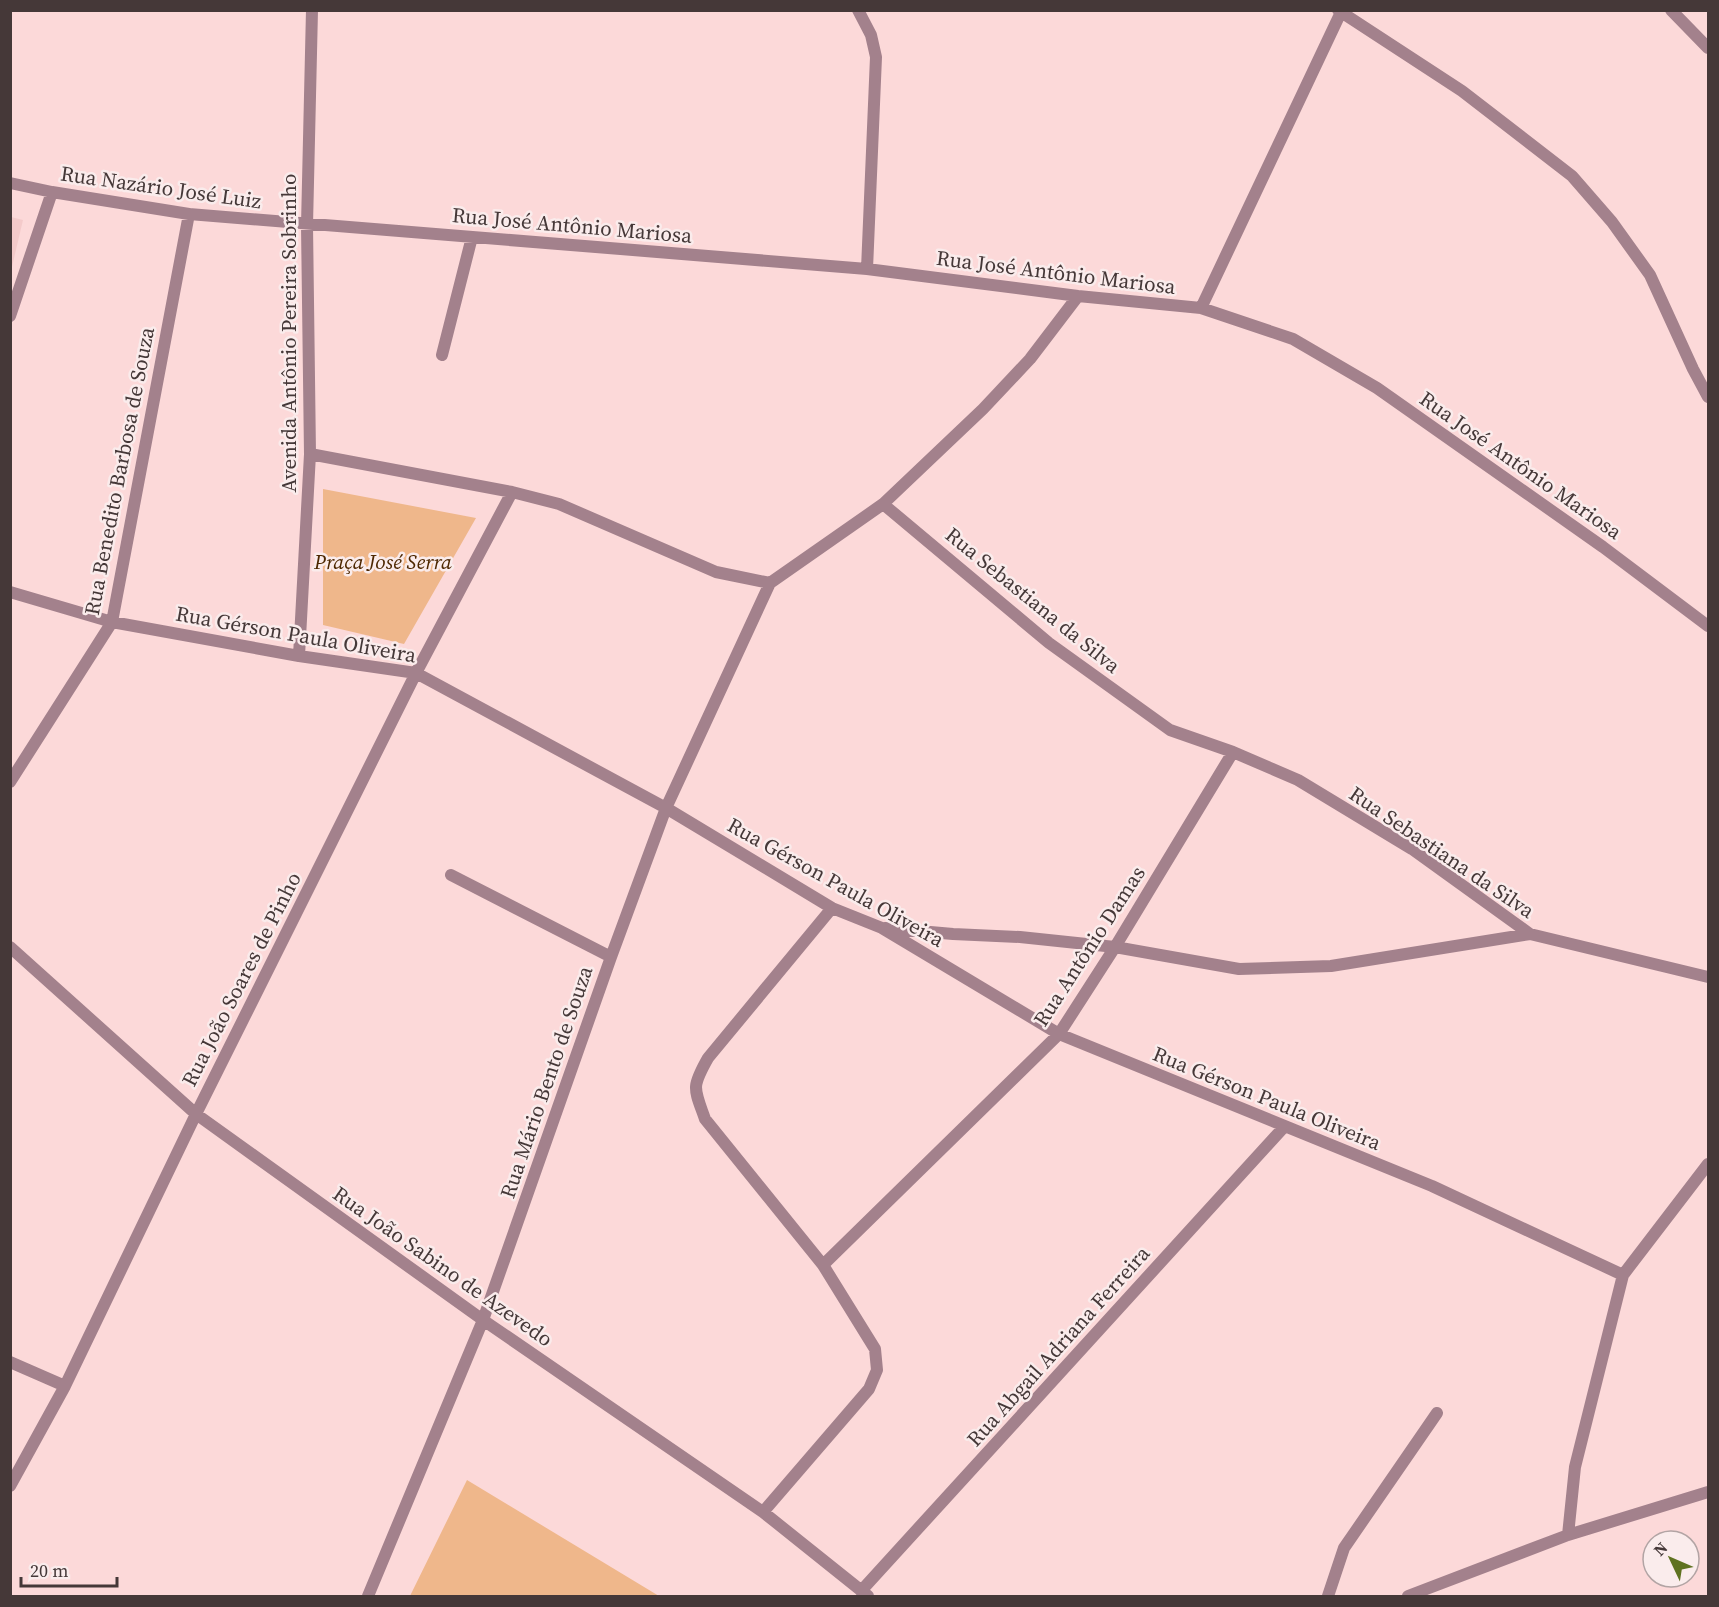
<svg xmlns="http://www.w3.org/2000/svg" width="1719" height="1607" viewBox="0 0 1719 1607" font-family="'Source Serif 4',serif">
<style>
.built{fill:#f4caca}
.green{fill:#efb78b}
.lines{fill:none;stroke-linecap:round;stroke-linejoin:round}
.street{stroke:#a3818c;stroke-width:12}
.labels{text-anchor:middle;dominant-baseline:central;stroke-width:5;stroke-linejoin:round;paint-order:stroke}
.street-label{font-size:21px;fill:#453838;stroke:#faecec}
.park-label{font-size:21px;font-style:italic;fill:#4d2700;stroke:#faecec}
</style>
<rect width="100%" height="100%" fill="#fcd9d9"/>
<path class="built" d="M11,217l12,3 -12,51 -1,-54z"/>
<path class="green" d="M323,489l153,29 -72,126 -81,-19z
M467,1480l192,116h-249z"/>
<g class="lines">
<path class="street" d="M858,10l13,25 5,22 -9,212
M1338,10l124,81 110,85 40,46 38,53 43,94 15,28
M1671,10l37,38
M10,183l42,9 137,22 678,55 211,27 123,12 92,31 84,49 226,159 105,79
M1201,308l141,-298
M10,316l42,-124
M442,355l30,-118
M310,454l202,38 47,12 157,68 54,11 113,-79 100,-95 47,-50 48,-63
M883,504l166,139 121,87 63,22 65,28 114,69 118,85 178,43
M10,592l102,30 187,34 117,17 250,135 166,100 50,20 177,106 373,152 191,89
M299,656l11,-202 -3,-229 5,-215
M10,782l102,-160 77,-408
M451,875l160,82
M885,928l68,6 67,3 95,10 124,22 92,-3 199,-32
M10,947l186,167 287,206 280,192 105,84
M823,1265l236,-231 56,-87 118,-195
M10,1362l55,24
M10,1486l55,-100 131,-272 220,-441 96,-181
M763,1512l106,-123 8,-19 -2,-21 -52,-84 -118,-146c-11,-31 -14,-31 3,-61l124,-150
M1568,1535l7,-68 48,-192 85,-111
M861,1591l423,-464
M368,1596l115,-276 128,-363 55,-149 104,-225
M1328,1596l16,-48 93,-135
M1408,1596l160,-61 140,-43"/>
</g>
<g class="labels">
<g class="street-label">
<text transform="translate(161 187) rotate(8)">Rua Nazário José Luiz</text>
<text transform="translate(572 225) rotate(5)">Rua José Antônio Mariosa</text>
<text transform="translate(1056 272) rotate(7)">Rua José Antônio Mariosa</text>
<text transform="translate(288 333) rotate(-90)">Avenida Antônio Pereira Sobrinho</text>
<text transform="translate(1521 465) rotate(35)">Rua José Antônio Mariosa</text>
<text transform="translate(119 471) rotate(-79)">Rua Benedito Barbosa de Souza</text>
<text transform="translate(1033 600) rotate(39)">Rua Sebastiana da Silva</text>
<text transform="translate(296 634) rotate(10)">Rua Gérson Paula Oliveira</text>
<text transform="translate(1442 852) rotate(34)">Rua Sebastiana da Silva</text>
<text transform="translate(836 882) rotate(29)">Rua Gérson Paula Oliveira</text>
<text transform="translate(1089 946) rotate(-57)">Rua Antônio Damas</text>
<text transform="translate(241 979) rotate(-63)">Rua João Soares de Pinho</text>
<text transform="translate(546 1082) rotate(-71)">Rua Mário Bento de Souza</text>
<text transform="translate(1267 1098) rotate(22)">Rua Gérson Paula Oliveira</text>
<text transform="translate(443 1266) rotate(35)">Rua João Sabino de Azevedo</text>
<text transform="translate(1058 1346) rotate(-48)">Rua Abgail Adriana Ferreira</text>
</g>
<g class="park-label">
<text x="383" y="561">Praça José Serra</text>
</g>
</g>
<rect width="1719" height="1607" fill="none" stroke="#453838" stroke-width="24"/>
<g transform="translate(1671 1559) rotate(314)"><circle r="28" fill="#faecec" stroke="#b2a4a4" stroke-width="1.5"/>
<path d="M0-4.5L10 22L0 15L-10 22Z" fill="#5f7220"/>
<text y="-9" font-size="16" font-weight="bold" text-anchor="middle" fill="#453838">N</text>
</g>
<path d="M21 1577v9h96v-9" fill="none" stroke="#453838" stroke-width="3"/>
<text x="30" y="1577" font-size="18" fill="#453838" stroke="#faecec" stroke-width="4.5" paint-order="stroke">20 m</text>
</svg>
